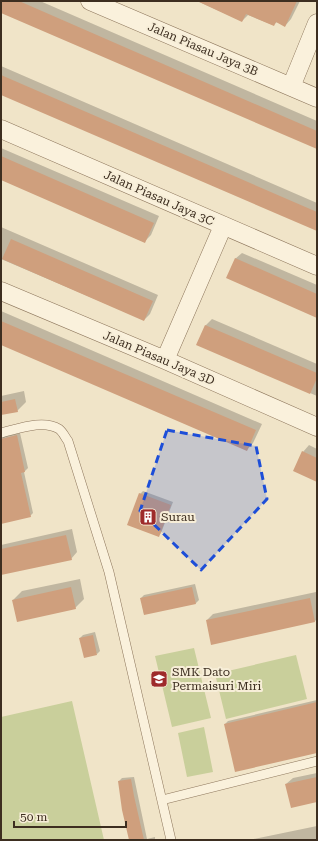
<svg xmlns="http://www.w3.org/2000/svg" width="318" height="841" viewBox="0 0 318 841" font-family="'Roboto Serif',serif">
<style>
.green{fill:#c9cf9b}
.shadow{fill:#0003}
.building{fill:#cf9f7d}
.lines{fill:none;stroke-linecap:round;stroke-linejoin:round}
.lane-casing{stroke:#8d765c;stroke-width:10}
.street-casing{stroke:#8d765c;stroke-width:19}
.lane{stroke:#faf1dc;stroke-width:9}
.street{stroke:#faf1dc;stroke-width:18}
.marked{fill:#1d4ed8;fill-opacity:0.2;stroke:#1d4ed8;stroke-width:3;stroke-dasharray:8 5;stroke-linejoin:round}
.labels{text-anchor:middle;dominant-baseline:central;stroke-width:4;stroke-linejoin:round;paint-order:stroke}
.street-label{font-size:12px;fill:#3d2e20;stroke:#f7eed8}
.poi-label{font-size:12px;fill:#3d2e20;stroke:#f7eed8;text-anchor:start}
</style>
<rect width="100%" height="100%" fill="#f0e4c8"/>
<path class="green" d="M194,648l17,70 -39,9 -17,-71z
M296,655l11,44 -81,20 -11,-45z
M72,701l32,139h-103v-123z
M204,727l9,45 -26,5 -9,-44z"/>
<path class="shadow" d="M1,1h39l277,120v27l-316,-137z
M197,1h103l-9,18 -6,7 -8,-4 -4,3 -25,-10 -6,6z
M1,66l316,137v27l-316,-136z
M1,148l158,68 -8,19 -7,7 -143,-63z
M1,227l157,68 -8,19 -6,6 -143,-61z
M242,253l75,32v31l-82,-57z
M1,311l261,113 -9,19 -6,7 -246,-107z
M212,319l105,45v32l-120,-52 9,-19z
M24,391l2,11 -9,9 -16,3v-18z
M20,433l8,35 -4,4 9,41 -3,3 -29,7v-86z
M309,445l8,4v32l-14,-29z
M143,491l30,11 -12,31 -3,3 -18,-42z
M72,529l5,23 -6,7 -70,15v-29z
M80,579l4,20 -9,9 -62,-8 9,-9z
M195,584l4,16 -3,3 -52,11 -3,-16 3,-3z
M316,592l1,27 -2,2 -108,-1 6,-6z
M95,632l5,19 -3,3 -17,-16 3,-3z
M317,700v52l-92,-28 3,-3z
M317,773v28l-31,-17 7,-6z
M134,777l13,62 8,-2v3h-25l-11,-59 3,-3z
M317,826v14h-68z"/>
<path class="building" d="M1,1h18l298,130v18l-316,-136z
M197,1h100l-12,26 -9,-5 -2,4 -28,-12 -4,8z
M1,75l316,137v19l-316,-136z
M1,156l153,67 -9,20 -144,-63z
M11,239l142,62 -9,20 -142,-62z
M235,258l82,36v24l-91,-40z
M1,321l255,109 -9,21 -246,-106z
M205,325l112,48v5l-7,16 -114,-49z
M15,399l3,13 -17,3v-13z
M17,435l8,37 -4,1 10,44 -30,7v-85z
M302,451l15,7v24l-24,-11z
M139,493l32,12 -12,32 -32,-12z
M66,535l6,25 -71,15v-26z
M71,587l5,22 -59,13 -5,-22z
M192,587l4,17 -52,11 -4,-17z
M310,598l5,24 -104,23 -5,-25z
M93,635l4,20 -13,3 -5,-20z
M317,702v51l-82,19 -11,-48z
M317,777v25l-26,6 -6,-24z
M131,779l3,17 10,44h-15l-7,-30 -4,-29z"/>
<g class="lines">
<g class="lane-casing">
<path id="lane" d="M1,433c17,-4 42,-14 58,-4 4,3 6,8 9,12l41,131 62,268
M162,800l155,-39"/>
</g>
<g class="street-casing">
<path id="street" d="M90,1l227,97
M291,87l26,-64
M1,129l316,137
M1,291l164,69 152,67
M165,360l58,-134"/>
</g>
<use href="#lane" class="lane"/>
<use href="#street" class="street"/>
</g>
<path class="marked" d="M167,430l89,16 11,53 -66,71 -61,-59z"/>
<defs>
<g id="building-square" transform="scale(0.9)"><rect x="-9" y="-9" width="18" height="18" rx="4" fill="#9e2a2b" stroke="#f7eed8"/><path d="M-4-6H4V6H1V3H-1V6H-4ZM-2.5-4.3h1.7v1.8h-1.7ZM.8-4.3h1.7v1.8H.8ZM-2.5-1h1.7V.8h-1.7ZM.8-1h1.7V.8H.8Z" fill="#fff"/></g>
<g id="school-square" transform="scale(0.9)"><rect x="-9" y="-9" width="18" height="18" rx="4" fill="#9e2a2b" stroke="#f7eed8"/><path d="M0-5L7-2L0 1L-7-2ZM-4 1L0 2.5L4 1V4Q0 6-4 4Z" fill="#fff"/></g>
</defs>
<g fill-rule="evenodd">
<use href="#building-square" x="148" y="517"/>
<use href="#school-square" x="159" y="679"/>
</g>
<g class="labels">
<g class="street-label">
<text transform="translate(203 49) rotate(23)">Jalan Piasau Jaya 3B</text>
<text transform="translate(159 198) rotate(24)">Jalan Piasau Jaya 3C</text>
<text transform="translate(159 358) rotate(23)">Jalan Piasau Jaya 3D</text>
</g>
<g class="poi-label">
<text x="161" y="517">Surau</text>
<text x="172" y="672">SMK Dato<tspan x="172" dy="14">Permaisuri Miri</tspan></text>
</g>
</g>
<rect width="318" height="841" fill="none" stroke="#3d2e20" stroke-width="4"/>
<path d="M14 821v6h112v-6" fill="none" stroke="#3d2e20" stroke-width="2"/>
<text x="20" y="821" font-size="12" fill="#3d2e20" stroke="#f7eed8" stroke-width="3" paint-order="stroke">50 m</text>
</svg>
